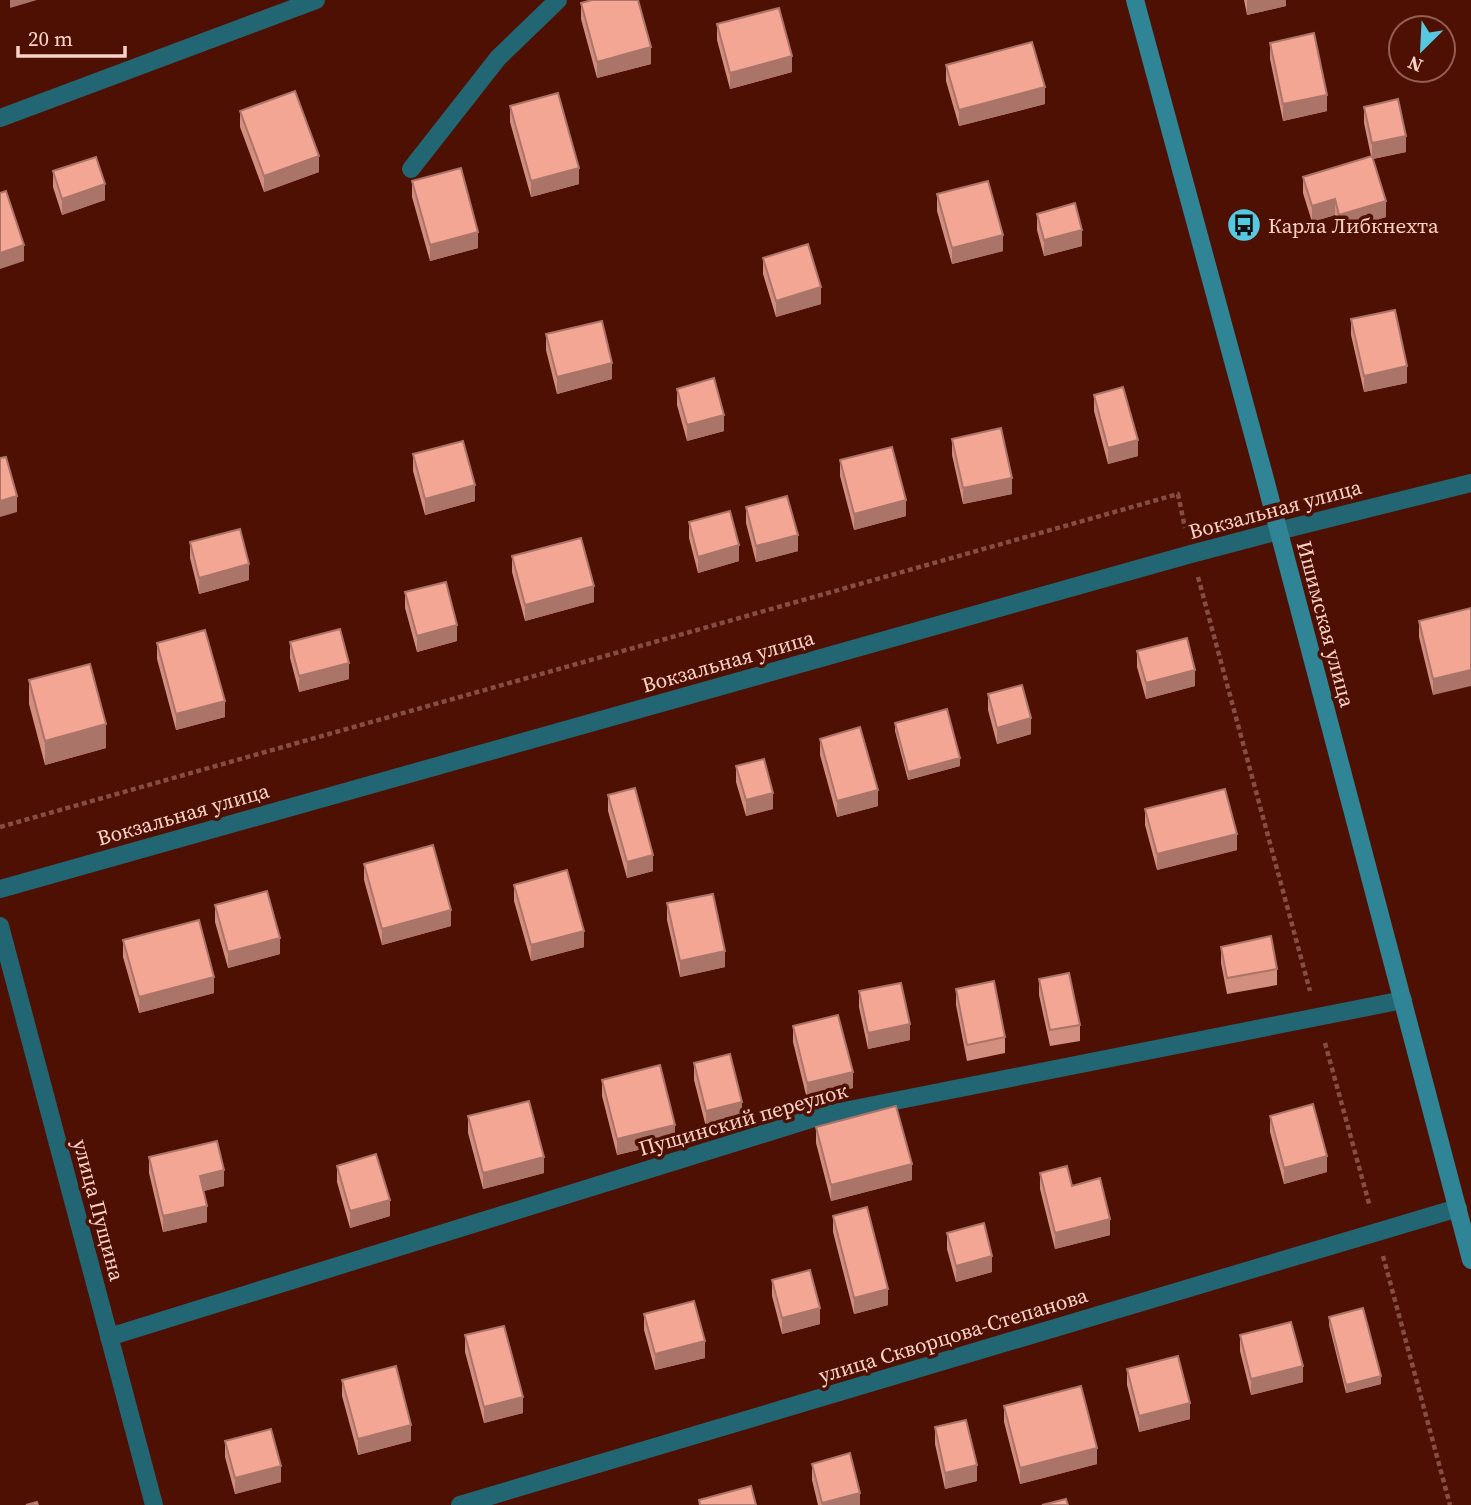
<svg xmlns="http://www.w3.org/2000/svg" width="1471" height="1505" viewBox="0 0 1471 1505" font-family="'Source Serif 4',serif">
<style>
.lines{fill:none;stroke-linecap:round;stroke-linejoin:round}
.path{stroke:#864e43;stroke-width:4.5;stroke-dasharray:5 3.5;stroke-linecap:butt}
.street{stroke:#236673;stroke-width:18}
.secondary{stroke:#2f8495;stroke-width:18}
.wall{fill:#d28f80}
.shaded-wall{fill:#ab7468}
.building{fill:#f4a695;stroke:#ab7468;stroke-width:2}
.labels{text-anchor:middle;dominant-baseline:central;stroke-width:7;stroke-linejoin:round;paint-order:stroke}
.poi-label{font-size:21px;fill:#fcd3c9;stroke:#4f1004;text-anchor:start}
.street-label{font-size:21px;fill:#fcd3c9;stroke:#4f1004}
</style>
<rect width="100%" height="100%" fill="#4f1004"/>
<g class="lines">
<path class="path" d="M1198,577l112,414
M0,827l1178,-333 7,34
M1325,1043l45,164
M1383,1256l67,249"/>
<path class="street" d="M0,118l316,-118
M411,169l87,-111 60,-58
M0,889l1191,-335 87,-23 193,-48
M0,926l154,579
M109,1337l715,-222 579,-115
M460,1505l998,-297"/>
<path class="secondary" d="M1135,0l126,464 210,796"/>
</g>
<path class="wall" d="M1244,0h42v6l-39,9z
M581,3l70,61 -54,14 -16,-59z
M717,24l75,48 -62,17 -13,-49z
M1270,43l57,68 -44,10 -13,-62z
M946,65l99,39 -86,22 -13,-45z
M510,106l69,78 -48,13 -21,-75z
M1364,107l42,45 -33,7 13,58 -47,14 -4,-16 -23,7 -9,-29v-16l68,-21 -7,-33z
M240,111l79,61 -55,20 -24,-65z
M53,171l52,29 -43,15 -9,-28z
M412,181l66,67 -48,13 -18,-64z
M937,194l66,57 -51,13 -15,-53z
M1037,214l45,32 -38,10 -7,-26z
M763,258l58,46 -45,13 -13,-43z
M1351,319l56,64 -43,9 -13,-57z
M546,334l66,45 -55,15 -11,-44z
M677,389l47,42 -37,10 -10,-36z
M1094,395l44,61 -30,8 -14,-53z
M952,439l60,55 -49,10 -11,-49z
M413,454l62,47 -50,14 -12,-44z
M840,460l66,56 -52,14 -14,-54z
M746,507l52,44 -42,11 -10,-39z
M689,522l50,39 -41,12 -9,-35z
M190,542l59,38 -50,14 -9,-36z
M512,556l82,46 -69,19 -13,-49z
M405,592l52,49 -40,11 -12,-44z
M1471,608l-38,87 -14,-58v-16z
M290,642l59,37 -50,13 -9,-34z
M157,643l68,74 -49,13 -19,-71z
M1137,651l58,35 -49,13 -9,-32z
M29,680l77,68 -61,17 -16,-61z
M988,694l43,40 -34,10 -9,-34z
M895,723l65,43 -52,14 -13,-49z
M820,739l58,67 -41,11 -17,-62z
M736,766l37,43 -27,7 -10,-34z
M608,795l45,76 -26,7 -19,-67z
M1145,809l92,41 -80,20 -12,-45z
M364,864l87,62 -69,19 -18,-65z
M514,885l70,62 -53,14 -17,-60z
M667,903l58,64 -45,10 -13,-57z
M215,905l65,49 -52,14 -13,-46z
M123,940l91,53 -75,20 -16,-56z
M1221,947l56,22v16l-50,9 -6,-31z
M1039,979l41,46v16l-30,5 -11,-51z
M956,989l49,48v16l-38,8 -11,-56z
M859,991l51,49 -42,9 -9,-42z
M793,1026l60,62 -46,11 -14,-57z
M694,1063l48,55 -36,9 -12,-47z
M602,1080l73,61 -58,14 -15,-59z
M468,1116l76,57 -61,16 -15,-56z
M1270,1116l57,56 -43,12 -14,-52z
M816,1127l96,53 -81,21 -15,-58z
M149,1157l75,29 -21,5 4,31 -44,10 -14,-59z
M337,1166l53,50 -40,12 -13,-46z
M1040,1173l32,13 38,49 -55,14 -15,-60z
M833,1216l55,89 -34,9 -21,-82z
M947,1233l45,39 -36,10 -9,-33z
M772,1280l48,44 -38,10 -10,-38z
M644,1314l61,44 -50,12 -11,-40z
M1329,1317l52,67 -35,9 -17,-68z
M465,1335l58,78 -39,10 -19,-71z
M1240,1335l63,47 -52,13 -11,-44z
M1127,1369l63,50 -51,13 -12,-47z
M342,1380l69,61 -53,14 -16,-59z
M1004,1406l93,58 -77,20 -16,-62z
M935,1427l42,54 -32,8 -10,-45z
M225,1441l56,41 -46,12 -10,-37z
M812,1464l48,41h-42l-6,-25z"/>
<path class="shaded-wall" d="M10,0h27l-27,8z
M1247,0h39v6l-39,9z
M651,47v17l-54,14v-16z
M792,56v16l-62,17v-16z
M1045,87v17l-86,22v-16z
M1327,95v16l-44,10v-17z
M1406,136v16l-34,7v-16z
M319,156v16l-55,20v-16z
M579,168v16l-48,13v-16z
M105,184v16l-43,15v-16z
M1335,199v16l-23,7v-16z
M1386,201v16l-47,14v-16z
M1082,230v16l-38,10v-16z
M478,232v16l-48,13v-16z
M1003,235v16l-51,13v-16z
M24,245v16l-24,8v-16z
M821,287v17l-45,13v-16z
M612,363v16l-55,15v-17z
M1407,366v17l-43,9v-16z
M724,415v16l-37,10v-16z
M1138,440v16l-30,8v-16z
M1012,478v16l-49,10v-16z
M475,485v16l-50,14v-16z
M17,496v16l-17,5v-16z
M906,500v16l-52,14v-16z
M798,535v16l-42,11v-16z
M739,545v16l-41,12v-16z
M249,564v16l-50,14v-16z
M594,586v16l-69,19v-16z
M457,625v16l-40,11v-16z
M349,663v16l-50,13v-16z
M1195,670v16l-49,13v-16z
M1471,670v16l-38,9v-16z
M225,701v16l-49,13v-16z
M1031,718v16l-34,10v-16z
M106,724v24l-61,17v-24z
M960,758v8l-52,14v-8z
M878,790v16l-41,11v-16z
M773,793v16l-27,7v-16z
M1237,834v16l-80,20v-16z
M653,855v16l-26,7v-16z
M451,910v16l-69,19v-16z
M584,931v16l-53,14v-16z
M280,938v16l-52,14v-16z
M725,951v16l-45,10v-16z
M214,977v16l-75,20v-16z
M910,1024v16l-42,9v-16z
M853,1072v16l-46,11v-16z
M742,1102v16l-36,9v-16z
M675,1125v16l-58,14v-16z
M1327,1156v16l-43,12v-16z
M544,1157v16l-61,16v-16z
M912,1164v16l-81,21v-16z
M224,1170v16l-24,6v-16z
M390,1200v16l-40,12v-17z
M207,1206v16l-44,10v-16z
M1110,1219v16l-55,14v-16z
M992,1256v16l-36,10v-16z
M888,1289v16l-34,9v-16z
M820,1308v16l-38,10v-16z
M705,1341v17l-50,12v-16z
M1303,1366v16l-52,13v-16z
M1381,1376v8l-35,9v-8z
M523,1397v16l-39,10v-16z
M1190,1403v16l-51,13v-16z
M411,1425v16l-53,14v-16z
M1097,1448v16l-77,20v-16z
M977,1465v16l-32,8v-16z
M281,1466v16l-46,12v-16z
M860,1493v12h-38v-2z"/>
<path class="building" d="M592,0h46l13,47 -54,15 -16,-59z
M779,8l13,48 -62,17 -13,-49z
M1314,33l13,62 -44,9 -13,-61z
M1032,42l13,45 -86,23 -13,-45z
M295,91l24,65 -55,20 -24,-65z
M558,93l21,75 -48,13 -21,-75z
M1398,99l8,37 -34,7 -8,-36z
M1372,156l14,45 -47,14 -4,-16 -23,7 -9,-29z
M96,157l9,27 -43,15 -9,-28z
M461,168l17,64 -48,13 -18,-64z
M988,181l15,54 -51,13 -15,-54z
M6,191l18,54 -24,8v-60z
M1075,203l7,27 -38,10 -7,-26z
M808,244l13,43 -45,14 -13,-43z
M1395,310l12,56 -43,10 -13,-57z
M602,321l10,42 -55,14 -11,-43z
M714,378l10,37 -37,10 -10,-36z
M1123,387l15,53 -30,8 -14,-53z
M1001,428l11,50 -49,10 -11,-49z
M463,441l12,44 -50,14 -12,-45z
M892,447l14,53 -52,14 -14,-54z
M6,457l11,39 -17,5v-43z
M787,496l11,39 -42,11 -10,-39z
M730,511l9,34 -41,12 -9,-35z
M240,529l9,35 -50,14 -9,-36z
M581,538l13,48 -69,19 -13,-49z
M446,582l11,43 -40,11 -12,-44z
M1471,608v62l-38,9 -14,-58z
M340,629l9,34 -50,13 -9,-34z
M205,630l20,71 -49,13 -19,-71z
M1187,638l8,32 -49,13 -9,-32z
M90,664l16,60 -61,17 -16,-61z
M1022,685l9,33 -34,10 -9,-34z
M947,709l13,49 -52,14 -13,-49z
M860,727l18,63 -41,11 -17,-62z
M764,759l9,34 -27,7 -10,-34z
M635,788l18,67 -26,7 -19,-67z
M1225,789l12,45 -80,20 -12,-45z
M433,845l18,65 -69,19 -18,-65z
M567,870l17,61 -53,14 -17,-60z
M267,891l13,47 -52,14 -13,-47z
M713,894l12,57 -45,10 -13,-58z
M199,920l15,57 -75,20 -16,-57z
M1271,936l6,33 -50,9 -6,-31z
M1069,973l11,52 -30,5 -11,-51z
M994,981l11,56 -38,8 -11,-56z
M901,983l9,41 -42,9 -9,-42z
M838,1015l15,57 -46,11 -14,-57z
M730,1054l12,48 -36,9 -12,-48z
M660,1065l15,60 -58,14 -15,-59z
M529,1101l15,56 -61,16 -15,-57z
M1313,1104l14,52 -43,12 -14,-52z
M896,1106l16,58 -81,21 -15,-58z
M217,1141l7,29 -24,6 7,30 -44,10 -14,-59z
M376,1154l14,46 -40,11 -13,-45z
M1067,1166l5,20 28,-8 10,41 -55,14 -15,-60z
M867,1207l21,82 -34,9 -21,-82z
M984,1223l8,33 -36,10 -9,-33z
M810,1270l10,38 -38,10 -10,-38z
M694,1301l11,40 -50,13 -11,-40z
M1363,1308l18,68 -35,9 -17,-68z
M1291,1322l12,44 -52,13 -11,-44z
M504,1326l19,71 -39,10 -19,-72z
M1178,1356l12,47 -51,13 -12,-47z
M396,1366l15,59 -53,14 -16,-59z
M1081,1386l16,62 -77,20 -16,-62z
M966,1420l11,45 -32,8 -10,-46z
M271,1429l10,37 -46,12 -10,-37z
M850,1453l10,40 -38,10 -10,-39z
M751,1486l5,19h-56l-1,-5z
M1066,1499l2,6h-26z
M37,1502l1,3h-12z"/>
<defs>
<g id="bus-disc" transform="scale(1.75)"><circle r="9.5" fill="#56c9e1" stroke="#4f1004"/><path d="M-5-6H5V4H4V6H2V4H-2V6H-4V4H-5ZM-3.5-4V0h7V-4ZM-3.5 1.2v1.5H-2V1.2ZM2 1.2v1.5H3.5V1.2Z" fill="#111"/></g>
</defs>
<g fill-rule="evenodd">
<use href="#bus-disc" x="1244" y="225"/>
</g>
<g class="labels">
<g class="poi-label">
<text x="1268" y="225">Карла Либкнехта</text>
</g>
<g class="street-label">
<text transform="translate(1275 509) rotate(-15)">Вокзальная улица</text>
<text transform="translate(1326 624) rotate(75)">Ишимская улица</text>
<text transform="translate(728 661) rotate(-16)">Вокзальная улица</text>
<text transform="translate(183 814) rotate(-16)">Вокзальная улица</text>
<text transform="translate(743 1119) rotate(-16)">Пущинский переулок</text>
<text transform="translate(99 1210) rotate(75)">улица Пущина</text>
<text transform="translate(953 1335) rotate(-17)">улица Скворцова-Степанова</text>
</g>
</g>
<g transform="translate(1422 49) rotate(204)"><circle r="33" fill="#4f1004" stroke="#945e53" stroke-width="2"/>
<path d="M0-5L12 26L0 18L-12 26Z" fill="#56c9e1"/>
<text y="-10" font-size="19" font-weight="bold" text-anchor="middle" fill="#fcd3c9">N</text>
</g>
<path d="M18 46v10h107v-10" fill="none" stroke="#fcd3c9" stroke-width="3.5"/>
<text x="28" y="46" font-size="21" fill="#fcd3c9" stroke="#4f1004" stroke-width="5" paint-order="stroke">20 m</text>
</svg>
